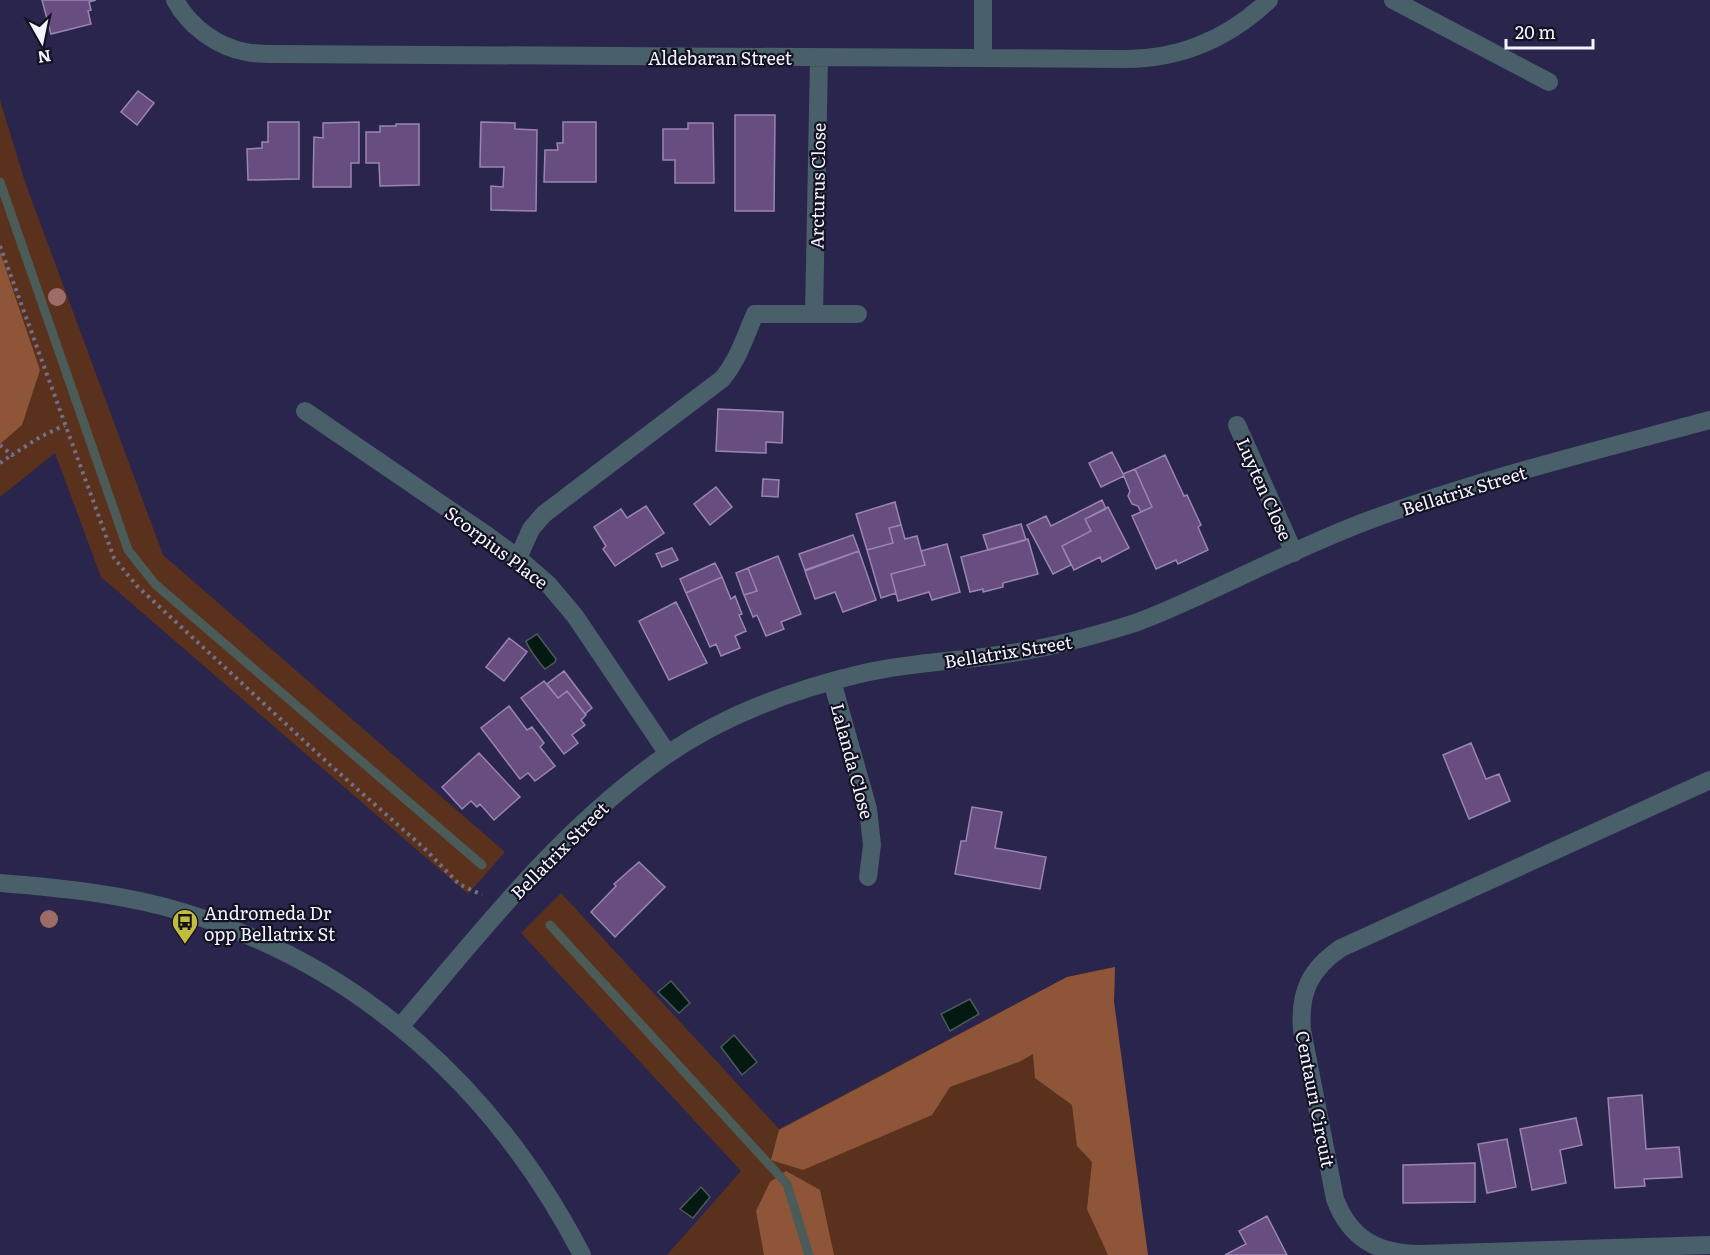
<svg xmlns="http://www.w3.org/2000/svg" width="1710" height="1255" viewBox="0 0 1710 1255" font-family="Literata,serif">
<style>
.green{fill:#5a311d}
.forest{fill:#8e5539}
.water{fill:#031911;stroke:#4b5b58;stroke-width:1.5}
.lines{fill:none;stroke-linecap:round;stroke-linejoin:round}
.stream{stroke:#4b5b58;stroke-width:9}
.building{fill:#674d80;stroke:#9a85b1;stroke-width:1.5}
.path{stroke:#726f8b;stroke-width:4;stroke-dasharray:3 4.5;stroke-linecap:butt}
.minor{stroke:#495f69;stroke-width:18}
.tree{fill:#9e6c66}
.labels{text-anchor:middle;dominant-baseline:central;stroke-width:4.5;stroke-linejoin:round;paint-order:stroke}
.street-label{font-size:18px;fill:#f4f4fe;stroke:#131223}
.poi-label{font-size:18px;fill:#f4f4fe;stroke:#131223;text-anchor:start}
</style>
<rect width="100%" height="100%" fill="#2a254c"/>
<path class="green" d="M0,100l25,82 138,373 342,297 -37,42 -367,-317 -46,-124 -55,44z
M561,893l218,236 288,-152 48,-10 -1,35 34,253h-481l74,-84 -220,-238z"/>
<path class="forest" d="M0,252l40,118 -18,55 -22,19z
M1115,967l-1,35 34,253h-40l-21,-46 5,-47 -15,-16 -5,-41 -37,-27 -2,-24 -14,8 -69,25 -18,28 -129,55 -32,-10 8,-30 288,-153z
M786,1171l34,19 14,65h-70l-8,-44 14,-29z"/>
<path class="water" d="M537,634l19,25 -1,3 -10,7c-5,-5 -18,-23 -19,-28z
M671,981l19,22 -11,10 -21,-21z
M970,999l9,15 -29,17 -9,-17z
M734,1035l23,27 -15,13 -21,-28z
M701,1187l9,10 -17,21 -13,-9z"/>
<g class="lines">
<path class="stream" d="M0,182l128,368 27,34 327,281
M550,925l237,259 22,71"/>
</g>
<path class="building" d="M42,0h54l-7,2 2,8 -3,1 3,13 -40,10z
M138,91l16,12 -17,22 -16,-13z
M735,115h40l-1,96h-39z
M268,122h31v57l-51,1 -1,-31 15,-1v-6h6z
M359,122v41h-8v24h-38l1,-50 9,1v-15z
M481,122l34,1v6l22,1 -1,81 -45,-1v-24l12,1 1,-20h-24z
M563,122h33v60h-52l1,-32h13l-1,-7h6z
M688,123h25l1,60h-39v-23h-12v-31h25z
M396,124h23v61l-39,1 -1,-23h-13v-31h14v-6h16z
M718,409l65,3 -1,31 -16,-1v11l-50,-2z
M1112,452l12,24 -23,11 -12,-24z
M1165,455l19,41 3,-1 14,30 -3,2 10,23 -30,14 -2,-4 -20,9 -24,-53 20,-9 -17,-38z
M1135,469l17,38 -11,5 -3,-6 -6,-2 -4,-8 2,-5 -7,-17z
M763,479l16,1 -1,17 -16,-1z
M716,487l16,20 -22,18 -16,-21z
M1102,500l4,9 -21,10 6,12 -29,15 9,19 -18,9 -26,-49 19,-9 5,10z
M895,502l6,23 -12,3 4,15 -26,7 -11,-36z
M646,506l18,27 -49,33 -12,-17 3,-3 -12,-19 27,-18 6,9z
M1108,507l21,41 -27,14 -2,-5 -26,13 -12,-24 29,-15 -6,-12z
M1021,524l5,16 -38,10 -5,-15z
M901,525l4,14 12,-3 8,29 -34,9 5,19 -15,5 -14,-48 26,-7 -4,-15z
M853,535l6,16 -54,19 -6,-16z
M1028,539l10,35 -35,9v4l-20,5v-3l-13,3 -9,-35z
M947,544l13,48 -28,8 -3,-8 -31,9 -7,-27 34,-9 -4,-14z
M672,548l6,12 -16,7 -6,-13z
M859,551l17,49 -33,12 -8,-20 -20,7 -10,-28z
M778,556l23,58 -20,8 3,7 -18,7 -9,-21 -4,2 -9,-22 13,-4 -9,-23z
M715,563l7,14 -36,16 -6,-14z
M748,568l9,23 -13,4 -8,-22z
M722,577l9,22 4,-3 7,18 -3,1 7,16 -11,5 5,12 -19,8 -5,-12 -6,3 -24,-54z
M676,602l31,61 -38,17 -30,-59z
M509,638l18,14 -23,29 -18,-14z
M564,671l28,37 -7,6 -18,-23 -9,7 -11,-14z
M544,681l14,17 9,-7 19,24 -5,5 4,5 -13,10 6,8 -14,11 -43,-56z
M509,706l18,24 5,-3 12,16 -4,4 15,19 -20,15 -7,-8 -8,6 -39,-51z
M1471,743l15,36 13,-5 11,27 -41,18 -26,-64z
M479,753l41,44 -26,23 -14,-16 -3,3 -6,-6 -9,8 -20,-22z
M972,807l30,5 -7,36 51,9 -6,32 -85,-15 6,-33h5z
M639,862l26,25 -50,50 -24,-25 25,-26 -2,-2z
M1642,1095l4,54 33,-2 3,30 -38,2 1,7 -30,2 -7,-90z
M1576,1118l6,27 -22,5 6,33 -34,7 -12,-61z
M1507,1139l9,48 -29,6 -9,-49z
M1475,1163v39l-72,1v-38z
M1267,1216l20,39h-62l21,-11 -7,-13z"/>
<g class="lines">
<path class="path" d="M0,246l114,312 23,28 192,178 95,84 35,36 23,11
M0,445l12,10 28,-18 25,-12
M0,463l12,-8"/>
<path class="minor" d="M175,0c14,26 42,47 71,52 10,2 20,2 29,2l850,5c55,0 104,-21 144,-59
M1393,0l156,82
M983,58v-58
M814,314l5,-256
M305,411l183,125 30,22 30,26 27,32 93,138
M1237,425l57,128
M518,558l13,-29 13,-15 178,-135c16,-19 23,-42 33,-65h103
M832,681l36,128 4,36 -4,32
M1710,780l-369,168c-31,21 -42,44 -39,82l33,169c15,40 43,55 85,55l290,-9
M0,883c62,5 124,11 183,29 179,54 314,179 399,343
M400,1027c83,-97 160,-198 265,-271 59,-41 130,-67 199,-83 48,-11 99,-12 148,-20 42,-6 82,-17 123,-30 23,-8 46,-19 68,-29 55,-25 108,-52 164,-73 112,-42 228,-70 343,-101"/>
</g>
<g class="tree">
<circle cx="57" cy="297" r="9"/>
<circle cx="49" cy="919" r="9"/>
</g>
<defs>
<g id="bus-pin" transform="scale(1.35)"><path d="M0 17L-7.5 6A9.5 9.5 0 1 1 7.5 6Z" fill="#c3bd3f" stroke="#131223"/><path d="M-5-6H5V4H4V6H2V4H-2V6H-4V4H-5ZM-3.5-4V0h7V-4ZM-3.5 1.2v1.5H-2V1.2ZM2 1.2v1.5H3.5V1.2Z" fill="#111"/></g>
</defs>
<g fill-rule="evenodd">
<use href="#bus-pin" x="185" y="922"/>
</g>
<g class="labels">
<g class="street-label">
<text x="720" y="57">Aldebaran Street</text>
<text transform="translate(817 186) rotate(-89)">Arcturus Close</text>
<text transform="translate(1265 489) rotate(66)">Luyten Close</text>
<text transform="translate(1464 490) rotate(-17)">Bellatrix Street</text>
<text transform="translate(497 547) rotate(37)">Scorpius Place</text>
<text transform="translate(1008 651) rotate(-9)">Bellatrix Street</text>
<text transform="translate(853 761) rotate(75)">Lalanda Close</text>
<text transform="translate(559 850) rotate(-45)">Bellatrix Street</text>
<text transform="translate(1316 1099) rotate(79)">Centauri Circuit</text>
</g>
<g class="poi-label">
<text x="204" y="912">Andromeda Dr<tspan x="204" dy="21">opp Bellatrix St</tspan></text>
</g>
</g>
<g transform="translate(42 42) rotate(171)" stroke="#131223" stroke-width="4.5" paint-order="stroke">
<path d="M0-4.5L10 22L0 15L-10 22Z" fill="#f4f4fe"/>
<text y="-9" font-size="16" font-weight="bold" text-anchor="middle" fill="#f4f4fe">N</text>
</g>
<path d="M1506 39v9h87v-9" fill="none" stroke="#f4f4fe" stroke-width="3"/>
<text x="1515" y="39" font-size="18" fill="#f4f4fe" stroke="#131223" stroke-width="4.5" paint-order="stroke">20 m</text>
</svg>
